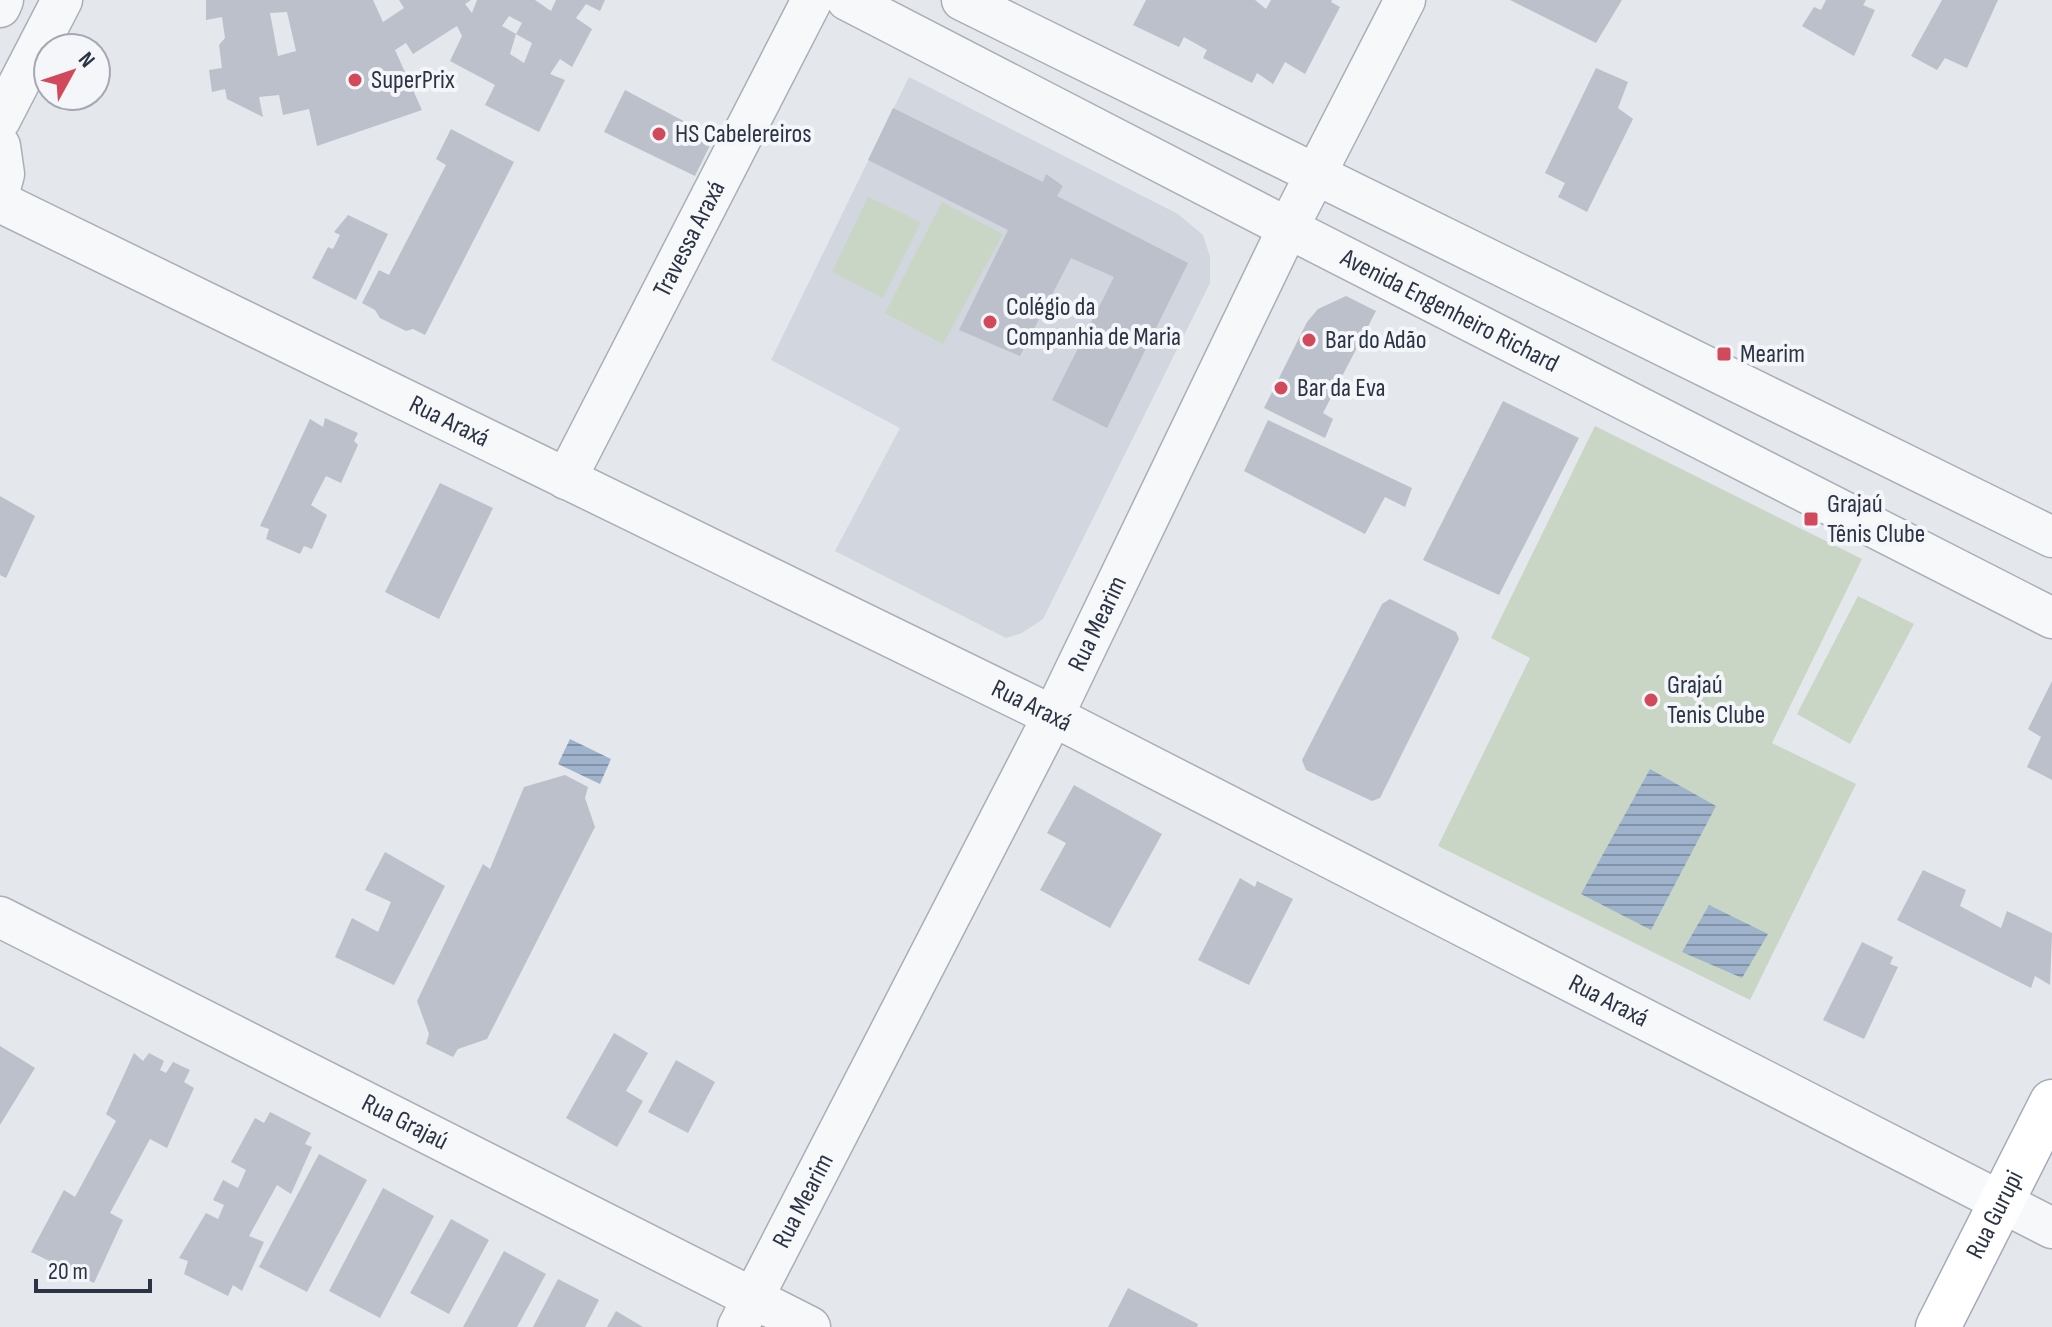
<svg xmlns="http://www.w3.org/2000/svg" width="2052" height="1327" viewBox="0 0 2052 1327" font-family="'Sofia Sans Condensed',sans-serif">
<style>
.built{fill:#d2d6de}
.green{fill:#c9d6c5}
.water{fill:url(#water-rules)}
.building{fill:#bbc0ca;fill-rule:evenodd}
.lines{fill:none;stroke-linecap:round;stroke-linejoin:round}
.minor-casing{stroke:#a9aeb7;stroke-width:43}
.major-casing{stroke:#a3abb8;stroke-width:47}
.minor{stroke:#f7f8fa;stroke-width:40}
.major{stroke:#fff;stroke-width:44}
.poi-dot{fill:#d1495b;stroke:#f4f6f9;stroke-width:3}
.labels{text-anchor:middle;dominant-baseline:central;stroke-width:8;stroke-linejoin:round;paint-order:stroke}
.poi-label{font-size:26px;fill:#2b3445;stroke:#f4f6f9;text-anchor:start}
.street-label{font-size:26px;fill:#2b3445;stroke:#f4f6f9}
</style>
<defs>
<pattern id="water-rules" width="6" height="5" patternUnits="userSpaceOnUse" patternTransform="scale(2)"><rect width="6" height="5" fill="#9fb4cc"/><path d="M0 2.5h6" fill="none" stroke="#8293a7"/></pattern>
</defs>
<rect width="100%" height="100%" fill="#e4e7ec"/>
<path class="built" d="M909,77l269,137 25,21 7,22v26l-167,336 -21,14 -16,5 -171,-87 65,-123 -129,-68z"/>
<path class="green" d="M868,197l53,25 -38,76 -51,-26z
M942,202l61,32 -60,110 -58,-31z
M1595,426l267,133 -90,184 84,41 -106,216 -312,-154 92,-188 -39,-20z
M1858,596l56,28 -64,120 -53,-30z"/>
<path class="water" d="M570,739l41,20 -11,25 -42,-20z
M1650,769l66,37 -65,124 -70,-36z
M1709,905l59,29 -26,44 -60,-26z"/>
<path class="building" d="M206,0h167l10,22 21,-14 -5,-8h72l-6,4 7,9 5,-13h58l16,11 5,-11h49l-5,11 -14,-7 -10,14 16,11 -20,38 -12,-8 -10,15 15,6 -26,52 -54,-27 10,-20 -45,-24 12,-25 -5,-10 -44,28 -7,-11 -11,7 27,60 -105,36 -8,-37 -26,6 -4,-20 -20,2 4,20 -36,-18 -2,-10 -13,3 -3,-22 13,-2 -3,-23 6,-7 -3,-21 -16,3zM287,12l9,39 -18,5 -8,-43zM509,16l13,7 -6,11 16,9 -8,20 -14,-9 6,-20 -14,-8z
M1146,0h109l11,9 5,-9h61l-1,2 9,5 -35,67 -20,-12 -12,22 -16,-11 -5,10 -49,-25 4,-8 -23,-13 -5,10 -46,-22z
M1510,0h112l-26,43z
M1826,0h40l-3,5 12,5 -21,46 -52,-30 12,-19 7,3z
M1942,0h56l-31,68 -22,-10 -8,12 -26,-14z
M1596,68l32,14 -10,26 15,11 -46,93 -29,-15 7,-14 -20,-10z
M625,90l89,47 -19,39 -91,-44z
M893,108l150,74 3,-8 17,12 -6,10 131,67 -81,165 -55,-28 62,-123 -43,-19 -51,98 -61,-26 49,-100 -140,-70z
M451,129l63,33 -89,173 -12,-6 -7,2 -26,-13 -5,-8 -13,-7 17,-33 10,5 57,-110 -10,-6z
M348,215l40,19 -32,66 -44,-22 16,-31 5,2 7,-14 -6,-3z
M1346,296l30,15 -53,102 10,6 -8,19 -61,-30 43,-86 11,-13z
M1503,401l76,37 -80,157 -76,-35z
M325,418l33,15 -4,8 4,4 -17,38 -15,-7 -15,29 16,10 -15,34 -8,-3 -4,8 -34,-15 3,-10 -9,-3 50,-107 13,8z
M1268,420l144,68 -7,19 -20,-10 -20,37 -121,-63z
M440,483l53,25 -54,111 -54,-27z
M0,496l35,20 -29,62 -6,-3z
M1390,599l66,33 3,7 -79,159 -8,3 -66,-31 -4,-10 80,-156z
M2052,681v99l-25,-13 14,-30 -13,-8z
M565,775l23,12 -3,11 10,29 -108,212 -29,10 -5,8 -27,-13 3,-10 -12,-33 66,-137 7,5 34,-82z
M1074,785l88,49 -52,94 -70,-38 26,-47 -19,-10z
M385,852l60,34 -51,99 -59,-28 17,-39 26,14 13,-30 -26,-12z
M1923,870l43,20 -6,16 41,22 6,-17 45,22 -2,52 -15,-9 -4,12 -134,-68z
M1240,878l15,9 2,-6 36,18 -44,86 -51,-25z
M1862,942l31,15 -3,7 8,3 -34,72 -41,-19z
M614,1033l34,20 -22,38 17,10 -26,46 -51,-29z
M0,1046l35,22 -35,57z
M134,1053l9,8 6,-8 15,8 -4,9 6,3 7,-11 17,8 -6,12 10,6 -27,60 -17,-9 -40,74 13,7 -29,63 -63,-31 33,-62 11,7 41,-76 -10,-7z
M676,1060l39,22 -27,51 -40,-21z
M270,1112l41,21 -6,11 7,3 -21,47 -14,-9 -28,51 15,6 -22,49 -9,-6 -5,11 -44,-22 4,-13 -9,-3 27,-45 12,6 6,-14 -11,-5 10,-20 15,8 8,-18 -15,-8 24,-44 9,5z
M319,1154l48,26 -60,112 -48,-25z
M383,1188l51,28 -54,102 -51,-27z
M451,1219l38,21 -40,74 -39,-21z
M504,1251l42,23 -29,53h-54z
M558,1279l41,21 -14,27h-52z
M1128,1288l70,36 -1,3h-89z
M616,1311l27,16h-36z"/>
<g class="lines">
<g class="minor-casing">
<g id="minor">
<path id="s1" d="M847,0l441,228 764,390"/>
<path d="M962,0l1090,537"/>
<path d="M0,7l3,-7"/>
<path d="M0,120l62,-120"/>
<path d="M0,146l4,28 -4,15"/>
<path id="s2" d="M0,202l1053,514 999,512"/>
<path id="s3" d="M566,479l246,-479"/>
<path id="s4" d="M0,917l810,410"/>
<path id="s5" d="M738,1327l315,-611 235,-488 117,-228"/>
</g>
</g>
<g class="major-casing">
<g id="major">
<path id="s6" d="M1938,1327l114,-225"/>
</g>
</g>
<use href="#minor" class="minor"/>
<use href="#major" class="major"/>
</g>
<g class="poi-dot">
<circle cx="355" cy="80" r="8"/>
<circle cx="659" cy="134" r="8"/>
<circle cx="990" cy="322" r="8"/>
<circle cx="1309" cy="340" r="8"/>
<rect x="1716" y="346" width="16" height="16" rx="4"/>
<circle cx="1281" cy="388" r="8"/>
<rect x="1803" y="511" width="16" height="16" rx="4"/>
<circle cx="1651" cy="700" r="8"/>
</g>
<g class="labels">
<g class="poi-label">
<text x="371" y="80">SuperPrix</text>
<text x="675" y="134">HS Cabelereiros</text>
<text x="1006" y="307">Colégio da<tspan x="1006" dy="30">Companhia de Maria</tspan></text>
<text x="1325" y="340">Bar do Adão</text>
<text x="1740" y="354">Mearim</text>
<text x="1297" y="388">Bar da Eva</text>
<text x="1827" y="504">Grajaú<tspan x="1827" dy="30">Tênis Clube</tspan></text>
<text x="1667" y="685">Grajaú<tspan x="1667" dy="30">Tenis Clube</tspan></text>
</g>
<g class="street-label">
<text stroke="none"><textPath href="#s3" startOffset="270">Travessa Araxá</textPath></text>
<text stroke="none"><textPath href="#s1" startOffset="678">Avenida Engenheiro Richard</textPath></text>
<text stroke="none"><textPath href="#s2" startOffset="500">Rua Araxá</textPath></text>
<text stroke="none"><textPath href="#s5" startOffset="790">Rua Mearim</textPath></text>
<text stroke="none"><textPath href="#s2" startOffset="1148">Rua Araxá</textPath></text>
<text stroke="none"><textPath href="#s2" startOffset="1796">Rua Araxá</textPath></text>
<text stroke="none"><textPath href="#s4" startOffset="454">Rua Grajaú</textPath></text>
<text stroke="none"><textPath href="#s5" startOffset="142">Rua Mearim</textPath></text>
<text stroke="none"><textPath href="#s6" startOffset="126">Rua Gurupi</textPath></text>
</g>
</g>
<g transform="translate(72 72) rotate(50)"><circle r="38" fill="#f4f6f9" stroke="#a4a8b1" stroke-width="2"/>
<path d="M0-6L14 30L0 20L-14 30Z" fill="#d1495b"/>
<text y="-12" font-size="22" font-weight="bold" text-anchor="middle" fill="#2b3445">N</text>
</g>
<path d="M36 1279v12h114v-12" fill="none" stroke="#2b3445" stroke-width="4"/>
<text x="48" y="1279" font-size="24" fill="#2b3445" stroke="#f4f6f9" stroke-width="6" paint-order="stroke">20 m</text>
</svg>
